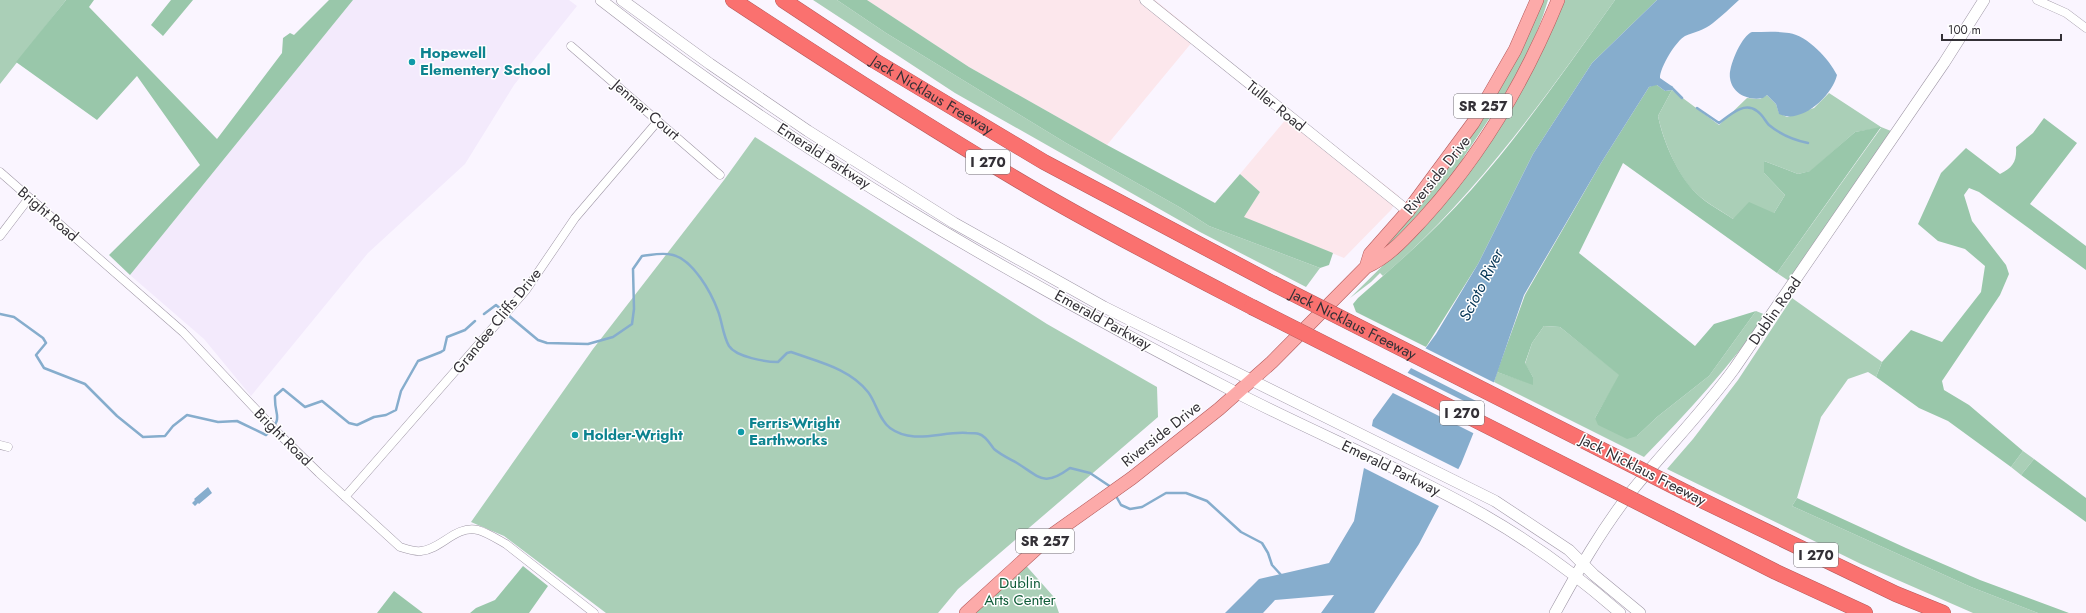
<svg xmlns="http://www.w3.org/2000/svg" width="2086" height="613" viewBox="0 0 2086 613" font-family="Jost,sans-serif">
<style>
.commercial{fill:#fce7ec}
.built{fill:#f3eafc}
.green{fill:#aacfb7}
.forest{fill:#99c7aa}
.water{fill:#86adcd}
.pier{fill:#faf5ff}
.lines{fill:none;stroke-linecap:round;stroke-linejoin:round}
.stream{stroke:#86adcd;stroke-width:2.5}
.minor-casing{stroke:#9f97a6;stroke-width:9}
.tertiary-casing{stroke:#9f97a6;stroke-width:11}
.secondary-casing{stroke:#9f97a6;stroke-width:12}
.primary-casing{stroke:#b45a5b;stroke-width:14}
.motorway-casing{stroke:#b45a5b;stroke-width:16}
.minor{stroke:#fff;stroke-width:8}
.tertiary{stroke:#fff;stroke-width:10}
.secondary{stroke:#fff;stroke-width:11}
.primary{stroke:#fcaaa9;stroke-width:13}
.motorway{stroke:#fa716f;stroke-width:15}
.motorway-bridge-casing{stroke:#b45a5b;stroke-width:16;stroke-linecap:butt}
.motorway-bridge{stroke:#fa716f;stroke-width:15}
.culture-dot{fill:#0f9aa8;stroke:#fff;stroke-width:1.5}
.labels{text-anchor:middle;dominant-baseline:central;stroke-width:3;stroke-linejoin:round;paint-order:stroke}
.shield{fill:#fff;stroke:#706e72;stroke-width:1}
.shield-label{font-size:14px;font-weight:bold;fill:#333036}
.culture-label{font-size:15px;font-weight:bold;fill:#0d838f;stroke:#fff;text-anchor:start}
.street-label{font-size:15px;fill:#333036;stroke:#fff}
.park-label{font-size:15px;fill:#0f5c38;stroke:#fff}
.water-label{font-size:16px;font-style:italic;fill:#043555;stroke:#fff}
</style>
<rect width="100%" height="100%" fill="#faf5ff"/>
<path class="commercial" d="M867,0h288l43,35 -91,110 -138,-78z
M1292,112l107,84 -8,14 -47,48 -101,-41 17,-25 -20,-18z"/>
<path class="built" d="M353,0h216l8,6 -63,79 -49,79 -97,89 -117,143 -47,-57 -74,-64z"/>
<path class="green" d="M0,0h66l-66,84z
M813,0h24l49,33 180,110 115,65 28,18 111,42 -14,19 -106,-55 -245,-139z
M1542,0h6c-16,56 -51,108 -83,155 -18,35 -49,62 -76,91l-2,-2 35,-40z
M1563,0h52c-70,98 -140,197 -232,276l-3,-3 -9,9 -21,16 84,-83z
M1672,90l47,35 28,-27 13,1 7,-4 9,9 3,9 8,4 27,-9 15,-15 52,34 10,4 -102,150 -12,-8 104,-145 -26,4 -44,39 -13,3 -34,-13v12l21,22 -11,18 -41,6c-11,-8 -25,-15 -35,-24 -20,-17 -35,-55 -40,-79z
M755,137l292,187 110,63 1,30 -200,172 -20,24h-332l-102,-77 -33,-14 122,-173 131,-169z
M1792,298l90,64 -6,15 -8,-5 -20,7 -27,38 -24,81 -5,8 179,81 67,26h-65l-112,-49 -194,-95 26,-30 45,-59z
M1756,311l10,4c-36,51 -78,97 -122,142l-150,-75 3,-10 36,12v-7l-8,-13 7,-21 12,-17 16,1 60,48 -25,43 42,18 20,-19 52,-41z
M2023,451l11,8 -13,16 -10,-8z
M1022,561l31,35 6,17h-93z"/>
<path class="forest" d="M66,0h28l-5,7 128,132 65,-86 1,-15 7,-5 4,2 35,-35h24l-223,275 -21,-20 91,-90 -63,-89 -40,44 -81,-58z
M171,0h22l-30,36 -12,-11z
M837,0h30l102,67 138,78 108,58 25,-29 20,18 -16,25 89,36 -4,12 -9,3 -111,-42 -28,-18 -115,-65 -180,-110z
M1615,0h42l-65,63 -59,91 -55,110 -52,83 -70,-35 -3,-8 5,-6c40,-35 79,-69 114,-109 52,-59 97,-125 143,-189z
M1654,85h3l8,6 7,-1 -14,26c5,25 20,60 39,78 10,10 25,17 36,25l16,-17 25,11 11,-18 -21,-22v-12l34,13 12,-3 45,-39 26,-5 -104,146 -154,-110 -44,90 116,93 19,-22 42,-13 -47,65 -52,41 -20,19 -10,3 -29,-14 -3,-7 24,-43 -59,-48 -16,-1 -12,17 -7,20 8,14v8l-36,-13 28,-77 76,-132 48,-76z
M2044,118l33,25 -47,61 56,42v24l-107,-78 -10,-4 -5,7 8,26 34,44 3,9 -9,21 -58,86 2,9 25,15 54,46 -12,16 -63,-46 -29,-13 -43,-31 6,-15 29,-32 31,12 39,-50 4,-26 -20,-17 -27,-8 -20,-17 23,-51 25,-25 34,26c13,-6 17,-13 16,-27l17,-14z
M2034,459l52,39v24l-65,-47z
M1797,498l109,50 74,32 89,33h-31l-67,-26 -179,-81z
M523,566l25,20 -19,27h-59l6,-5 19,-8z
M394,591l29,22h-46z"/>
<path class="water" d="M1657,0h82c-9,8 -17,16 -26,23 -9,7 -18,9 -28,13 -9,5 -25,31 -25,42l13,9 -1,3 -7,1 -8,-6 -8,2 -48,76 -77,132 -30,87 -33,82 -42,80 -45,69h-53l13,-18 -59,5 -12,13h-38l34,-34 70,-16 25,-42 19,-101 63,-86 42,-70 55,-110 59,-91z
M1752,32c12,0 25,-1 37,1 19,3 40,26 48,42 -5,21 -36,50 -58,39l-3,-10 -9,-9 -4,3c-14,3 -31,-4 -33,-20 -2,-11 12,-43 22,-46z
M208,487l4,6 -13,11 -1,-1 -3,3 -3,-3 3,-3 -1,-1z"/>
<path class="pier" d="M1423,347l72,36 -9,23 -77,-39z
M1406,372l78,39 -9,23 -84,-42z
M1370,425l90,45 -19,37 -79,-40z"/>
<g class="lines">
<path class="stream" d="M1671,87l11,11
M1697,108l22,15c11,-8 25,-22 38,-12 6,4 8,10 12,14 12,10 25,15 39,18
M0,314l14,3 29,21 3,5 -10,12 8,13 41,16 32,32 26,21 22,-1 8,-10 14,-11 31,7 19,-1 29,14c19,-19 8,-17 9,-39l8,-7 22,18 17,-6 27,22 8,2 17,-8 12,-2 10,-5 5,-19 17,-30 23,-9 3,-2 3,-13 18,-7 10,-9
M484,314l12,-9 42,35 9,3 41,1 25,-7 19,-13 2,-15 -1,-40 9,-13c10,-1 20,-4 31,-1 20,5 38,37 45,56 4,10 5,25 11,35 7,11 37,16 49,16l9,-9 4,-1c27,10 58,16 77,40 8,10 11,28 22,36 23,17 52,3 77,5 4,0 9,0 12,1 7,2 11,10 15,15 7,6 16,10 23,14 24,15 27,24 53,5l20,5 21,14
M1116,496l5,9 9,4 12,-2 24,-14h20l21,8 34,31 21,11 6,10 4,12 10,11"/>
<g class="minor-casing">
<path id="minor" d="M2037,0l29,13 20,15
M571,46l149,129
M0,172l183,160 96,102 40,39 81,74c7,2 14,5 21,4 21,-2 34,-26 57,-21 10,3 19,9 28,14l88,69
M0,236l29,-38
M0,445l8,2
M345,497l181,-207 49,-72 83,-97"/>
</g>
<g class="tertiary-casing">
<path id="tertiary" d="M1145,0l263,211"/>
</g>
<g class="secondary-casing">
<path id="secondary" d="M601,0c196,154 416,279 636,393 82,42 168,77 247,122 47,27 95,62 136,98
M622,0l88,64 98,67 146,92 150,84 391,194 74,49 25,25 46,38
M1555,613c23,-42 46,-83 76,-121 33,-41 71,-79 103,-123l210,-306 40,-63"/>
</g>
<g class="primary-casing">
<path id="primary" d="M1366,267l4,-13 38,-43 65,-88 42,-73 22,-50
M966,613l83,-76 83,-59 87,-69 53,-47 94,-95c23,-10 40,-30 57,-48 59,-65 102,-138 135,-219"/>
</g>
<g class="motorway-casing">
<g id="motorway">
<path d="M733,0c97,64 195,127 295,186 73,43 149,82 224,121"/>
<path id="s1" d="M783,0l92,61 169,101 228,121"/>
<path d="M1691,495l205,99 47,19"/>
<path d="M1671,519l105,53 89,41"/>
</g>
</g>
<use href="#minor" class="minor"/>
<use href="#tertiary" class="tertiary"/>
<use href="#secondary" class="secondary"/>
<use href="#primary" class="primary"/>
<use href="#motorway" class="motorway"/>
<g class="motorway-bridge-casing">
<g id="motorway-bridge">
<path id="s2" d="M1272,283l419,212"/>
<path d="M1252,307l419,212"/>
</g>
</g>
<use href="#motorway-bridge" class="motorway-bridge"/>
</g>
<g class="culture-dot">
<circle cx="412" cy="62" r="4"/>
<circle cx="741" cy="432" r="4"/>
<circle cx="575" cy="435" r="4"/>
</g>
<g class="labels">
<g class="shield">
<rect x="1454" y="94" width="58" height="24" rx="3"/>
<rect x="966" y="150" width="44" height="24" rx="3"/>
<rect x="1440" y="401" width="44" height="24" rx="3"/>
<rect x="1016" y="529" width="58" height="24" rx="3"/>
<rect x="1794" y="543" width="44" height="24" rx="3"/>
</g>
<g class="shield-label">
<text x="1483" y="106">SR 257</text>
<text x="988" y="162">I 270</text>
<text x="1462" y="413">I 270</text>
<text x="1045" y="541">SR 257</text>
<text x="1816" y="555">I 270</text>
</g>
<g class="culture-label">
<text x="420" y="53">Hopewell<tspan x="420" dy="17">Elementery School</tspan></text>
<text x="749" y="423">Ferris-Wright<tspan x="749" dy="17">Earthworks</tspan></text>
<text x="583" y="435">Holder-Wright</text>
</g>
<g class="street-label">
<text stroke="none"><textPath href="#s1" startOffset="177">Jack Nicklaus Freeway</textPath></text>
<text transform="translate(1276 106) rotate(39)">Tuller Road</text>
<text transform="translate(646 110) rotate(41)">Jenmar Court</text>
<text transform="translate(824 156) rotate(33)">Emerald Parkway</text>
<text transform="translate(1437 175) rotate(-51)">Riverside Drive</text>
<text transform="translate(48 214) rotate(41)">Bright Road</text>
<text transform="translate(1775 311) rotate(-55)">Dublin Road</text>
<text transform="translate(1103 320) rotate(29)">Emerald Parkway</text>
<text transform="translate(497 321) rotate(-51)">Grandee Cliffs Drive</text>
<text stroke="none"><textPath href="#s2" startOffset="91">Jack Nicklaus Freeway</textPath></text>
<text transform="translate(1161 434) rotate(-38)">Riverside Drive</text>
<text transform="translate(283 437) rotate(45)">Bright Road</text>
<text transform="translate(1391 468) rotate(26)">Emerald Parkway</text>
<text transform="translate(1643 470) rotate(27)">Jack Nicklaus Freeway</text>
</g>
<g class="park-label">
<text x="1020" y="583">Dublin<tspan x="1020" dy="17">Arts Center</tspan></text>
</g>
<g class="water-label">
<text transform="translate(1481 285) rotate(-63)">Scioto River</text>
</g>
</g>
<path d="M1942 34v6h119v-6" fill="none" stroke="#333036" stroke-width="2"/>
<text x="1948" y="34" font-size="12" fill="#333036" stroke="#ffffff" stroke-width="3" paint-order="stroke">100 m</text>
</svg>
